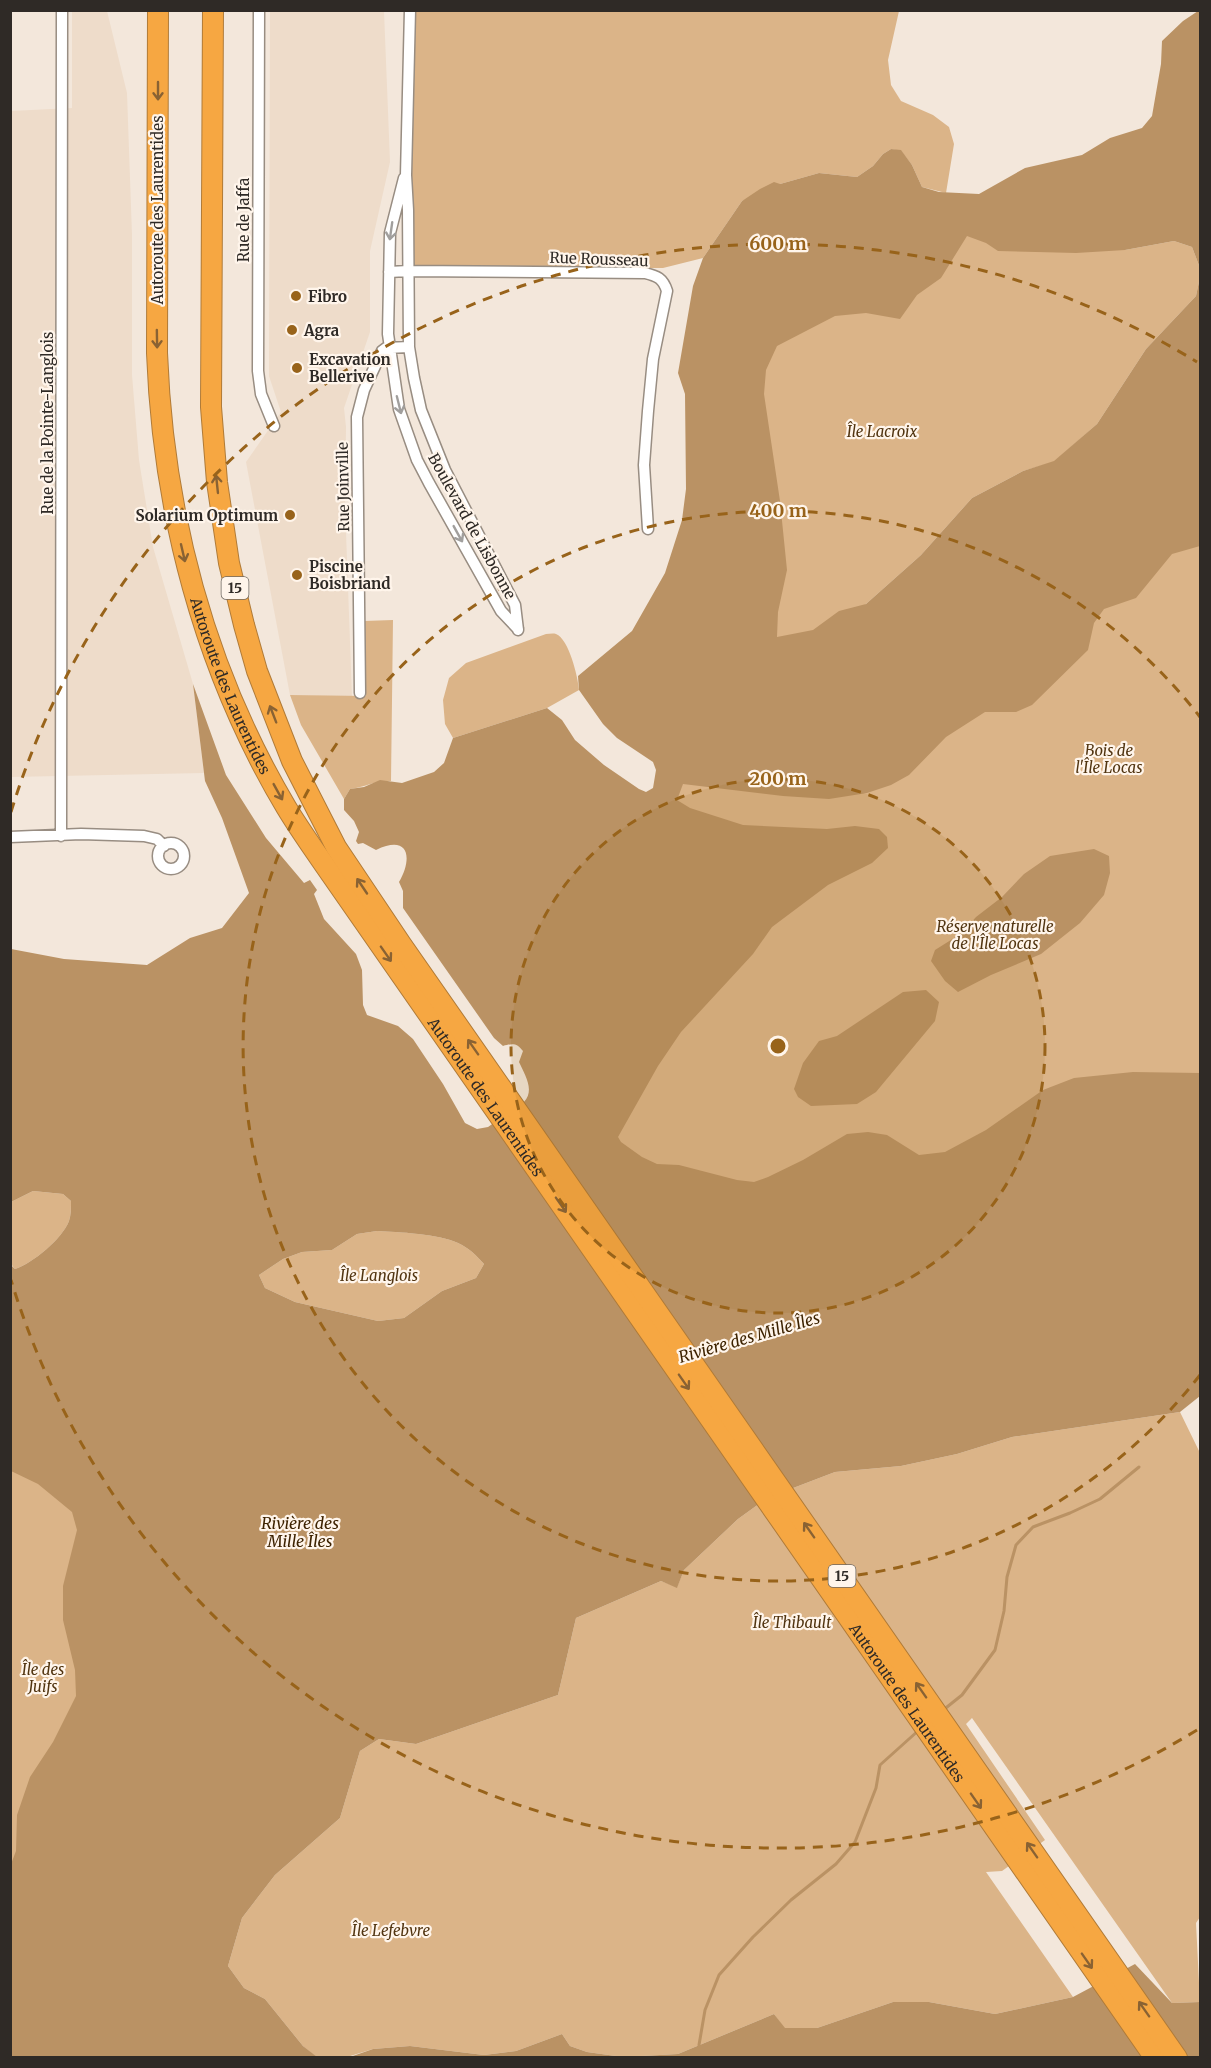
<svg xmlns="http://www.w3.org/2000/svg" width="1211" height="2068" viewBox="0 0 1211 2068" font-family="Merriweather,serif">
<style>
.built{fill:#eedcca}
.green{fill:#dbb488}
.water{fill:#ba9264;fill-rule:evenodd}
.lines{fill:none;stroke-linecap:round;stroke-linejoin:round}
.stream{stroke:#ba9264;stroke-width:3}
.minor-casing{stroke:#988d82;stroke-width:13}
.motorway-casing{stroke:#b07b38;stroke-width:22}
.minor{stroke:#fff;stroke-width:10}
.motorway{stroke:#f6a742;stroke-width:20}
.oneway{stroke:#896233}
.oneway2{stroke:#a19f9d}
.ring{fill:none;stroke:#98631a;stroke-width:3;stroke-dasharray:10 8}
.poi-dot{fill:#98631a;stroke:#fff5eb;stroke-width:2}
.labels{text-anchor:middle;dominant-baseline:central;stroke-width:4.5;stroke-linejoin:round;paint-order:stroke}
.shield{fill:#fff5eb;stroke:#6d6761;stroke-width:1.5}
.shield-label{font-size:14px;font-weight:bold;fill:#2f2a26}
.street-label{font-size:15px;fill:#2f2a26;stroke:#fff5eb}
.poi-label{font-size:15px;font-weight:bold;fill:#2f2a26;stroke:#fff5eb;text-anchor:start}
.park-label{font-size:15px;font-style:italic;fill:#513410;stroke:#fff5eb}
.water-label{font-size:16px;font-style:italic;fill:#3d2200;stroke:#fff5eb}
.centre{fill:#98631a;stroke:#fff5eb;stroke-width:3}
.ring-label{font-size:18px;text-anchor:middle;font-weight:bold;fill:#98631a;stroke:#fff5eb;stroke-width:4.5;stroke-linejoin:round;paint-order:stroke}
</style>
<rect width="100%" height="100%" fill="#f3e7db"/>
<path class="built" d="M72,11h35l20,82 5,142v140l7,85 14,87 40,137 11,89 -193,4v-666l61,-3z
M270,11h114l6,151 -20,89v81l-26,76 2,19 -1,78 7,192 -62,-2 -44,-233 35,-50 -12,-36z"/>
<path class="green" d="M410,11h489l-11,49 3,25 10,16 32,14 16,12 5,17 -8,49 -24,-6 -10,-22 -11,-14 -10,-2 -8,5 -10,12 -16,11 -38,-4 -39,11 -38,17 -39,57 -40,10h-251z
M964,235l161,15 49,-9 18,6 8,21v9l-4,19 -50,53 -49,75 -43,38 -31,9 -51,27 -51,57 -55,49 -45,35 -114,21 40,-221 25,-105z
M1200,517v583l-472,128 -144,-110 65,-304 29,-65z
M393,620l-2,161c-14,-1 -26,6 -41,8l-6,10 -43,-74 -11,-30 76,1 -2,-75z
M546,634c3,0 7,-1 10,0 13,5 22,43 23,56l-32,18 -94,30 -8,-14 -2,-24 6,-22 17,-15z
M33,1191l30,3 8,7c0,6 0,14 -2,20 -7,18 -36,42 -54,48l-4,-5v-62z
M377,1231c20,1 63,3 81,12 11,5 18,12 26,21l-8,14 -34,13 -38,27 -26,3 -83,-19 -30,-14 -6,-13 24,-16 19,-7 30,-2 25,-16z
M1180,1412l20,41v464l-4,6 4,79 -28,1 -200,-285 -6,6 79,116 -43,31 -16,1 87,125 -78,17 -66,-12h-36l-76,26h-33l-10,-14 -96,40 -55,3 -36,-5 -17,-6 -8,-12 -46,17 -32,4 -74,-9 -37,3 -26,8 -30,1 -14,-12 -38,-47 -21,-11 -16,-22 14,-48 33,-43 65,-57 20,-67 19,-12 37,5 142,-49 18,-77 85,-37 16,6 7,-17 54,-51 29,-21 68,-26 66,-6 56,-12 55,-17z
M11,1450l79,36 13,204 -92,226z"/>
<path class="water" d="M1198,11h2v257l-8,-21 -18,-6 -49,9 -49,3 -78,-2 -12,-8 -19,-7 -26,42 -24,17 -17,24 -34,-6 -31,3 -58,30 -11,24 -2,24 16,107 7,69 -9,42 -1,25 36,-7 26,-19 27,-7 55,-49 51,-57 51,-27 31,-10 43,-37 49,-75 50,-53 4,-19v269l-28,8 -36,44 -32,11 -10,14 -6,27 -56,55 -16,7h-31l-39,25 -37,38 -18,10 -24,8 -38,6 -46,-3 -100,-12 -6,16 13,8 53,17 84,4 28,-3 24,3 8,8 1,11 -16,15 -44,22 -56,42 -19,27 -72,78 -23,34 -40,71 3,5 21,15 15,7 22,1 58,15 17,2 14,-5 35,-17 44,-26 21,-2 19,3 32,20 26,-3 41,-22 57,-40 31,-12 59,-6 67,1v323l-20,16 -168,25 -55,17 -56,12 -66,6 -68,26 -29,21 -54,51 -7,18 -16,-7 -85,37 -18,77 -142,49 -37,-5 -19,12 -20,67 -65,57 -33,43 -14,48 16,22 21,11 38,47 14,11h-306v-193l5,-13 1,-36 13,-38 23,-35 23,-46 -1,-26 -12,-50v-34l14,-56 -5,-18 -34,-28 -27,-13 -1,-207 5,5c18,-6 47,-30 54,-48 2,-6 2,-13 2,-20l-8,-7 -30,-3 -22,11v-253l53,10 83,6 43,-27 32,-10 27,-35 -27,-75 -17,-37 -12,-97 33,91 40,63 38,45 6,-3 7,10 -3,4 10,25 32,35 6,16 1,35 4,10 31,11 15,13 30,45 22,39 12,6 11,-2 36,-25c11,-12 1,-27 -5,-40l4,-11c-6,-8 -10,-8 -20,-5l-9,-8 -91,-130v-17l-4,-9c14,-24 10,-48 -23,-32l-13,-7 -5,1 -2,-3 3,-9 -5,-11 -10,-11v-11l6,-10 14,-2 16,-7 22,3 32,-11 10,-9 9,-25 94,-30 15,12 13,20 29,25 35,24 7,3 7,-4 3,-18 -3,-8 -36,-24 -14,-14 -24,-34 -1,-14 54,-45 33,-58 17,-53 4,-31 -1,-95 -7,-21 15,-87 10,-28 39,-57 18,-12 14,-7 6,2 39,-11 38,4 16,-11 10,-12 8,-5 10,1 11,15 10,22 17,5 40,2 46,-26 57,-13 28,-17 32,-10 10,-12 9,-52 1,-23 21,-20zM377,1231c20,1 63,3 81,12 11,5 18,12 26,21l-8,14 -34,13 -38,27 -26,3 -83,-19 -30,-14 -6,-13 24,-16 19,-7 30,-2 25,-16z
M1094,849l15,7 1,17 -6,22 -24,28 -39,31 -50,21 -33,17 -13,-11 -14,-20 4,-11 27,-17 14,-16 26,-20 22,-23 26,-18z
M926,990l13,12 -4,19 -59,71 -19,12 -46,2 -13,-9 -4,-8 9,-26 16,-22 18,-5 66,-44z
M1135,1964l37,39 28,-1v55l-853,1 26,-9 37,-3 74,9 32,-4 46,-17 8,12 17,6 36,5 55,-3 96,-40 11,14h32l76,-26h36l66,12 78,-17z"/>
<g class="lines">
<path class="stream" d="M942,1711l20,-16 33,-45 9,-39 3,-34 9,-32 17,-18 37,-14 30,-14 39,-32
M699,2045l6,-35 14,-35 34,-38 38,-37 45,-36 19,-22 21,-54 4,-23 39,-35"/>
<g class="minor-casing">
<path id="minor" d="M259,10l-1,361 3,23 13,32
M410,10l-4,165 2,35 1,137 5,31 7,32 24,60 70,135 3,25
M404,178l-14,55 -2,101 11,75 18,51 12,23 72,128 17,18
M389,272l19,-1 237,2c12,3 18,5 22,18l-14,68 -5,52 -4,54 4,64
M360,693l-3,-276 7,-27 18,-39 4,-3 23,-1
M61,836l1,-826
M10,837l71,-3 63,2 13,3 7,7
M158 856a13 13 0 1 1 26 0a13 13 0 1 1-26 0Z"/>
</g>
<g class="motorway-casing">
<g id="motorway">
<path id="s1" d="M158,10l-1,343c6,159 47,316 129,454 12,20 26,40 40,60l829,1191"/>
<path d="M213,10l-2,397 6,75 12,81 15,62 13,46 35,90 44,86 65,97 776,1114"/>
</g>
</g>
<use href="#minor" class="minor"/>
<use href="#motorway" class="motorway"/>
</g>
<defs><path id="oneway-shaft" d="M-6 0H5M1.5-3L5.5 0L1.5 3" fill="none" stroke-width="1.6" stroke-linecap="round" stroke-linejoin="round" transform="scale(1.5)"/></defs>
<g class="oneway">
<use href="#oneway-shaft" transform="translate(158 91) rotate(90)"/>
<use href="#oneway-shaft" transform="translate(157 339) rotate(89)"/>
<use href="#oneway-shaft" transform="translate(217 484) rotate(-96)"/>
<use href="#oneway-shaft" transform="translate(183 553) rotate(77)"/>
<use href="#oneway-shaft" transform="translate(273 714) rotate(-111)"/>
<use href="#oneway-shaft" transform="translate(278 792) rotate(61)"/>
<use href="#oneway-shaft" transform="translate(362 886) rotate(-124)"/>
<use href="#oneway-shaft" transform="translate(386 954) rotate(55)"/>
<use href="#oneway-shaft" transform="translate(473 1047) rotate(-125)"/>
<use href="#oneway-shaft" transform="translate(561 1205) rotate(55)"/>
<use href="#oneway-shaft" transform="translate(684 1382) rotate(55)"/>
<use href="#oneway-shaft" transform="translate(809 1530) rotate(-125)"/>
<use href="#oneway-shaft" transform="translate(921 1690) rotate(-125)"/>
<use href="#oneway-shaft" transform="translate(976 1801) rotate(55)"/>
<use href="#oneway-shaft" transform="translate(1032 1850) rotate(-125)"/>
<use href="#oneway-shaft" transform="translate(1087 1961) rotate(55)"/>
<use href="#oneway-shaft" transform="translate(1144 2009) rotate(-125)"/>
</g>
<g class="oneway2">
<use href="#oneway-shaft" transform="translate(391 231) rotate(98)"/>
<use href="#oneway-shaft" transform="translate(399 405) rotate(76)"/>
<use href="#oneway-shaft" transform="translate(458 534) rotate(61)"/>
</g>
<circle cx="778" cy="1046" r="267" fill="#98631a" fill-opacity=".12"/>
<g class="ring">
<circle cx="778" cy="1046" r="267"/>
<path d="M1200 1375A535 535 0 1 1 1200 717"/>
<path d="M1197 1730A802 802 0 0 1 11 1280M11 812A802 802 0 0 1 1197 362"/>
</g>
<g class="poi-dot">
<circle cx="296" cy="296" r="6"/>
<circle cx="292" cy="330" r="6"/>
<circle cx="297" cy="368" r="6"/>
<circle cx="290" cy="515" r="6"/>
<circle cx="297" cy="575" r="6"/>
</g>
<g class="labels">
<g class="shield">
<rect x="221.5" y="577" width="27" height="22" rx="4.5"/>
<rect x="828.5" y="1565" width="27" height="22" rx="4.5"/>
</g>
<g class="shield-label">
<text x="235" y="588">15</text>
<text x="842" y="1576">15</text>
</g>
<g class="street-label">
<text transform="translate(157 210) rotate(-90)">Autoroute des Laurentides</text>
<text transform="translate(243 220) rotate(-90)">Rue de Jaffa</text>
<text transform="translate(599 259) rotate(2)">Rue Rousseau</text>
<text transform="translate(47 423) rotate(-90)">Rue de la Pointe-Langlois</text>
<text transform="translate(343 487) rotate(-91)">Rue Joinville</text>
<text transform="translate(472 526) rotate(61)">Boulevard de Lisbonne</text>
<text stroke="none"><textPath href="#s1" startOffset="686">Autoroute des Laurentides</textPath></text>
<text stroke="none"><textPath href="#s1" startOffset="1172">Autoroute des Laurentides</textPath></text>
<text stroke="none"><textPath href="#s1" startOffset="1910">Autoroute des Laurentides</textPath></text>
</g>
<g class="poi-label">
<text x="308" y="296">Fibro</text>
<text x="304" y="330">Agra</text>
<text x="309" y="359">Excavation<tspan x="309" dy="17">Bellerive</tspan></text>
<text x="278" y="515" text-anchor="end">Solarium Optimum</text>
<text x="309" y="566">Piscine<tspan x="309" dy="17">Boisbriand</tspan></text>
</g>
<g class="park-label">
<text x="882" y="431">Île Lacroix</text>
<text x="1109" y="750">Bois de<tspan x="1109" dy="17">l'Île Locas</tspan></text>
<text x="995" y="926">Réserve naturelle<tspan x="995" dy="17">de l'Île Locas</tspan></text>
<text x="379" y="1275">Île Langlois</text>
<text x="792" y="1622">Île Thibault</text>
<text x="43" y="1669">Île des<tspan x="43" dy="17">Juifs</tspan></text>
<text x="391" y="1930">Île Lefebvre</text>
</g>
<g class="water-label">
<text transform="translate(749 1337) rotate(-16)">Rivière des Mille Îles</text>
<text x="300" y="1523">Rivière des<tspan x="300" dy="18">Mille Îles</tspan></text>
</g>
</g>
<circle cx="778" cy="1046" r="9" class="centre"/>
<g class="ring-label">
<text x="778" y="250">600 m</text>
<text x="778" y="517">400 m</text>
<text x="778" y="785">200 m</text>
</g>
<rect width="1211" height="2068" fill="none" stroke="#2f2a26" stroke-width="24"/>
</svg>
